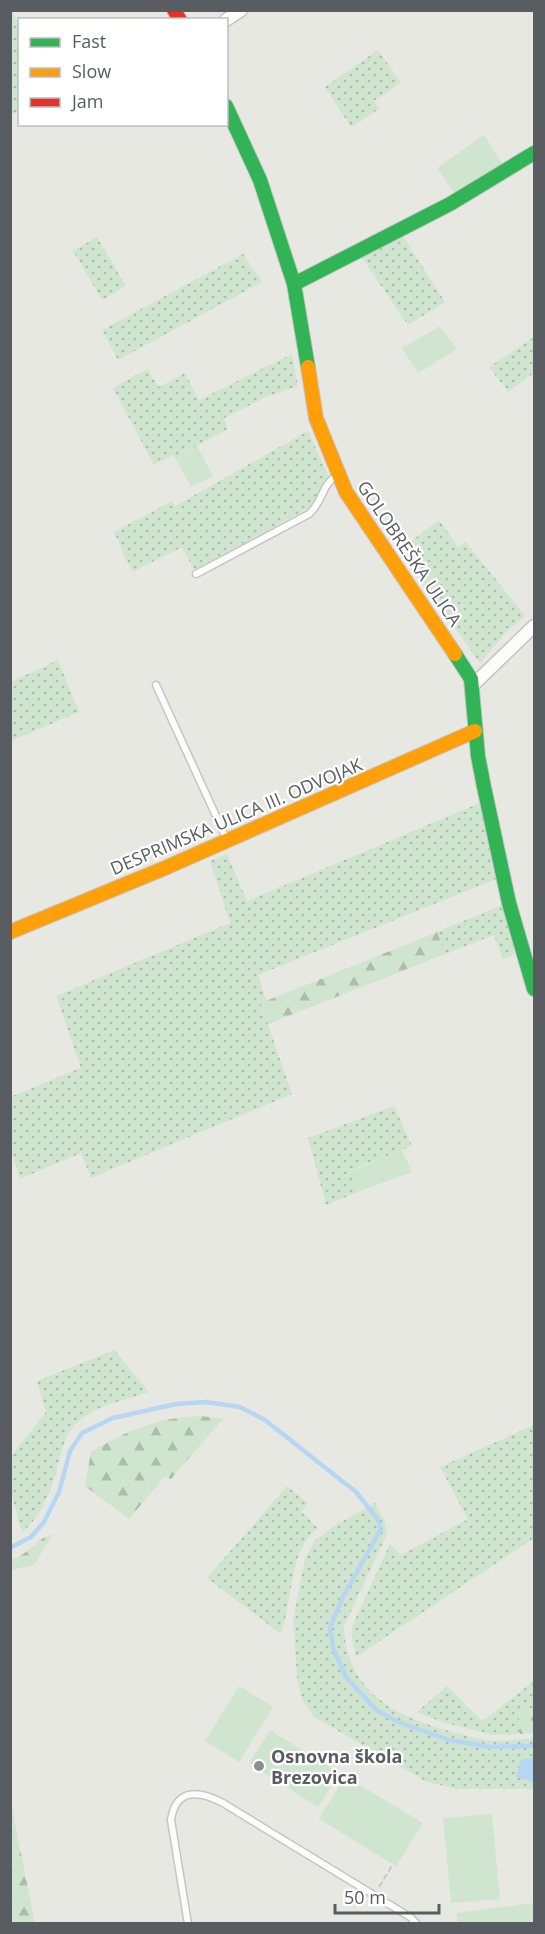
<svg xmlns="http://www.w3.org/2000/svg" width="545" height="1934" viewBox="0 0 545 1934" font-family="'Open Sans',sans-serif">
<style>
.grass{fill:url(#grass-dots)}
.forest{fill:url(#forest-firs)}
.garden{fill:#d0e5cf}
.water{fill:#b6d6f3}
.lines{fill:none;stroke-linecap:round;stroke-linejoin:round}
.stream{stroke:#b6d6f3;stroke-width:4.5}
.lane-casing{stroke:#c5c5c5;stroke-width:9}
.street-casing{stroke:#c5c5c5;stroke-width:15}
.fast-casing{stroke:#c4c5c3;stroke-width:16}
.slow-casing{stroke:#c4c5c3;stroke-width:16}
.jam-casing{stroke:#c4c5c3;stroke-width:16}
.path{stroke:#c4c9c7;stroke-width:2;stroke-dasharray:6 3;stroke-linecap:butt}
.lane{stroke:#fcfcfb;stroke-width:6}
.street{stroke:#fcfcfb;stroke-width:12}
.fast{stroke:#30b455;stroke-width:14}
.slow{stroke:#ff9f0a;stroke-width:14}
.jam{stroke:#e5322d;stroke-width:14}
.poi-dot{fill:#8b8d8e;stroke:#fff;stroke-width:2}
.labels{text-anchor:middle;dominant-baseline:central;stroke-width:4.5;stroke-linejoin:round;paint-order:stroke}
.street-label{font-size:18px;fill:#595c61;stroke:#fff}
.poi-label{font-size:18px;font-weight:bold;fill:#595c61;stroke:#fff;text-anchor:start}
</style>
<defs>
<pattern id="grass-dots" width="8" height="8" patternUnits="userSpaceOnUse" patternTransform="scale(1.5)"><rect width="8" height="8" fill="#d0e5cf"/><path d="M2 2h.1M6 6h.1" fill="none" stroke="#acbdab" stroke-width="1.8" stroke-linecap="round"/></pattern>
<pattern id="forest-firs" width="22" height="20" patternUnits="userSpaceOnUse" patternTransform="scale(1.5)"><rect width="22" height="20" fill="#d0e5cf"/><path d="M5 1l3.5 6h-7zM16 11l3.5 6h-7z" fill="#acbdab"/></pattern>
</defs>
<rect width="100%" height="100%" fill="#e8e8e3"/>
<path class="grass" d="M11,10l8,15 1,85 -9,5z
M378,50l23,33 -27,18 5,8 -28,18 -26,-40z
M401,233l44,69 -37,23 -48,-70z
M97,237l29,49 -24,14 -29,-49z
M243,254l19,28 -144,78 -16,-30z
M534,337v36l-26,19 -19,-25z
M292,354l6,32 -32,11 -42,21 4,11 -53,29 -2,-3 -19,10 -41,-77 34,-19 12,18 26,-14 14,27z
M308,431l21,47 -7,9 -6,17 -122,66 -12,-23 -50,25 -18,-40 58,-31 3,5z
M439,520l19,27 8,-5 59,74 -17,14 -28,33 -80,-113z
M58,660l21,52 -68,29v-59z
M480,803l16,76 -238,96 8,26 -5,3 31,90 -201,84 -10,-25 -61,26 -9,-28 -1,-54 71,-29 -25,-72 174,-73 -20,-62 17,-7 20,47z
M502,905l13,49 -12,5 -9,-24 -49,19 -8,-22z
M394,1106l18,40 -62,24 8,22 -32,13 -18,-67z
M114,1350l35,42c-23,8 -58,14 -75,34 -12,13 -13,31 -18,47 -6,21 -16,45 -34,59l-11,-39v-37l35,-44 -9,-31z
M534,1425v113l-178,119 -4,-19v-12l38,-82 11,11 67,-36 -28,-52z
M287,1486l21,17 -6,9 16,16c-29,21 -25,72 -37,106l-74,-56z
M375,1503l9,16 3,15 -43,92c2,66 52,91 109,106 13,3 27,8 40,9 14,0 28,-2 41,-3v19l-13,3 -4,17 17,5v7h-77l-30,-7 -113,-65 -12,-17 -5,-23 -4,-58 12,-60 10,-19 21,-15z
M534,1681v26l-15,8 1,19 -28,1 -50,-13 -25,-10 30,-26 35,35z"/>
<path class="forest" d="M437,932l8,22 -177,70 -7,-21z
M201,1416l22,3 -52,60 -6,-3 -36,43 -44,-33 6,-34c39,-23 65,-34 110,-36z
M53,1534l-19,31 -23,5v-11c16,-2 25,-21 42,-25z
M534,1707v26l-14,1 -1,-19z
M10,1803h1l24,120h-24z"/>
<path class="garden" d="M484,135l21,32 -50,28 -18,-27z
M440,326l17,23 -39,24 -16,-25z
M197,446l16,30 -22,11 -16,-29z
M402,1150l10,22 -54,20 -8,-21z
M239,1686l34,21 -34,55 -34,-21z
M270,1730l69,43 -21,34 -69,-44z
M345,1776l78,47 -27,43 -77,-47z
M492,1814l8,85 -49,4 -8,-85z
M534,1903v20h-76l-2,-10z"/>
<path class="water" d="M534,1757v25l-18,-5 5,-17z"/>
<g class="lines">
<path class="stream" d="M10,1548l21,-11 13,-15 15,-30 11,-41 12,-18 31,-15 63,-14 30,-2 34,5 25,13 91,72 21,26 4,11 -38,68 -13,30 3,21 13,29 30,33 22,12 51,18 41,7 44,-1"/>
<g class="lane-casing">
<path id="lane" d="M196,574l113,-60c14,-12 12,-28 27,-38
M156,685l71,155
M188,1924l-17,-104c5,-33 29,-29 52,-17l187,114 7,7"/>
</g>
<g class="street-casing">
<path id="street" d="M226,20l15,-10
M472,686l62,-60"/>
</g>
<g class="fast-casing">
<path id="fast" d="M226,106l34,74 34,104 14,83
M294,284l156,-80 84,-51
M455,654l16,25 7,77 6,31 25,116 25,86"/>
</g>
<g class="slow-casing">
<path id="slow" d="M308,367l8,51 30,74 109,162
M10,932l155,-64 310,-137"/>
</g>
<g class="jam-casing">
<path id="jam" d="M174,10l6,10"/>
</g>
<path class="path" d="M379,1887l14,-23"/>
<use href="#lane" class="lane"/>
<use href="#street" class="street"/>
<use href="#fast" class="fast"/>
<use href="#slow" class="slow"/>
<use href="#jam" class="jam"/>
</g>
<circle class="poi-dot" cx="259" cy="1766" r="6"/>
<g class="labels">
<g class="street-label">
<text transform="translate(410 553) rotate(56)">GOLOBREŠKA ULICA</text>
<text transform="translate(236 816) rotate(-23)">DESPRIMSKA ULICA III. ODVOJAK</text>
</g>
<g class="poi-label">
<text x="271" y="1756">Osnovna škola<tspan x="271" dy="21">Brezovica</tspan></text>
</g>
</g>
<rect width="545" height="1934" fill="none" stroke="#595c61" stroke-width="24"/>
<rect x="18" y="18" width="210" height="108" fill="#ffffff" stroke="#bdbec0" stroke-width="1.5"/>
<rect x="30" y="38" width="30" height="9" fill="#30b455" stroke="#bdbec0" stroke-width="1.5"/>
<text x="72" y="48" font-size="18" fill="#595c61">Fast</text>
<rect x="30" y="68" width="30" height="9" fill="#ff9f0a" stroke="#bdbec0" stroke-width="1.5"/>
<text x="72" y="78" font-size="18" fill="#595c61">Slow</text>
<rect x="30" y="98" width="30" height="9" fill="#e5322d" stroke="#bdbec0" stroke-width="1.5"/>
<text x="72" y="108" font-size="18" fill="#595c61">Jam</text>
<path d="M335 1904v9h104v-9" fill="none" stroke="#595c61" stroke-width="3"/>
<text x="344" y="1904" font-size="18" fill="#595c61" stroke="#ffffff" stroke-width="4.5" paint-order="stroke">50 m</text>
</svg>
